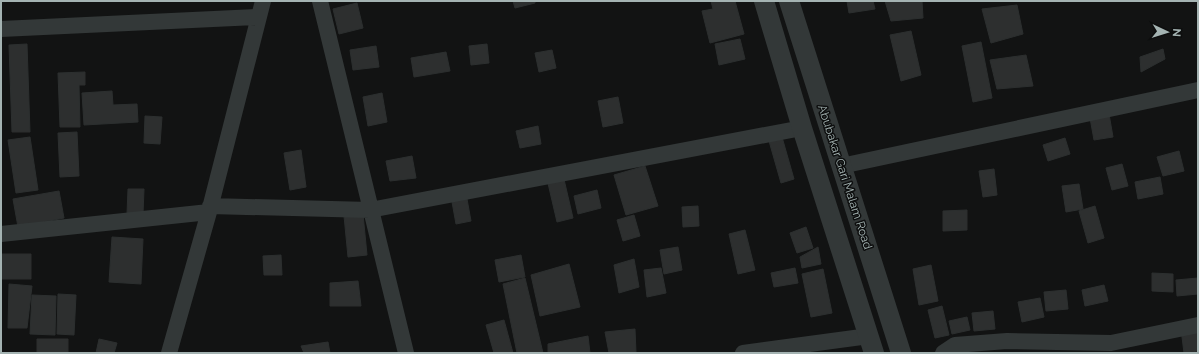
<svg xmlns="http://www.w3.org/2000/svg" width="1199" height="354" viewBox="0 0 1199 354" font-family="Raleway,sans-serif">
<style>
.building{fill:#2d2f2f;stroke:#2c2f2f}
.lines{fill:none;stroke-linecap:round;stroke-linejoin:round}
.minor{stroke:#333838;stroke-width:16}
.tertiary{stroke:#333838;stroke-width:20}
.labels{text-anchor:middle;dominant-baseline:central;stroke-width:3;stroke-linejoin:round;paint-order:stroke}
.street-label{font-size:12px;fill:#a4b3b2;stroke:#0d0e0e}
</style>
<rect width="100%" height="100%" fill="#121313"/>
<path class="building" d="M513,1h22v2l-20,5z
M711,1h24l9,33 -34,9 -8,-32 11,-2z
M847,1h26l2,8 -26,4z
M885,1h37l1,17 -32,3z
M357,3l6,25 -24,6 -6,-25z
M1017,5l6,29 -32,9 -9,-34z
M911,31l10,44 -20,6 -11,-46z
M740,39l5,20 -26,6 -4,-21z
M981,42l11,56 -19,4 -11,-56z
M27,44l3,88h-18l-3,-87z
M487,44l2,19 -18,2 -2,-19z
M376,46l3,21 -26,3 -3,-20z
M1163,49l2,10 -24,13 -1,-15z
M552,50l4,18 -17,4 -4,-19z
M446,52l4,19 -36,6 -3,-19z
M1026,55l7,31 -36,3 -7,-29z
M85,72v13h-6l1,42h-20l-2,-54z
M112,91l1,14 24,-1 1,18 -54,3 -2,-32z
M382,93l5,29 -19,4 -5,-29z
M618,97l5,26 -20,4 -5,-26z
M1109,114l4,23 -19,3 -4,-22z
M145,116l17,1 -2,27 -16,-1z
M538,126l3,18 -21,4 -4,-17z
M77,132l2,44 -19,1 -2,-44z
M30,137l8,53 -22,3 -8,-53z
M782,137l12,42 -13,4 -12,-42z
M1065,138l5,16 -22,7 -5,-16z
M301,150l5,37 -16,3 -6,-37z
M1179,151l5,20 -21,5 -6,-19z
M412,156l4,22 -26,3 -4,-20z
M1122,164l6,22 -16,4 -6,-22z
M645,166l13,40 -32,9 -12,-40z
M994,169l3,26 -14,2 -4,-26z
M563,175l10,43 -16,4 -10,-43z
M1160,177l3,17 -25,5 -3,-17z
M1079,184l4,25 -17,3 -4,-26z
M128,189h16l-1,25h-16z
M597,190l4,18 -23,6 -4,-18z
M59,191l5,27 -46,9 -5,-28z
M467,199l4,22 -15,3 -4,-22z
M698,206l1,20 -16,1 -1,-20z
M1095,206l9,32 -16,5 -9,-32z
M967,210v20l-24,1v-20z
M363,214l4,41 -19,2 -4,-41z
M634,215l6,21 -17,5 -6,-21z
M806,227l7,21 -16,5 -7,-20z
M745,230l10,40 -17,4 -9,-40z
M112,237l31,2 -2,45 -32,-2z
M678,247l4,23 -18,4 -4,-24z
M818,247l3,17 -19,4 -2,-11z
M1,254h30v25h-30z
M281,255l1,20h-18l-1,-19z
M521,255l4,22 -26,5 -4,-22z
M634,259l5,28 -20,6 -5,-28z
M569,264l11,43 -40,9 -9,-41z
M931,265l7,36 -19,4 -6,-36z
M661,268l5,25 -19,4 -3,-27z
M795,268l3,15 -24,4 -3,-14z
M823,269l9,44 -21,4 -9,-43z
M1152,273l21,1v18l-21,-1z
M525,278l18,75h-26l-14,-69z
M1198,278v16l-21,2 -1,-16z
M358,281l3,25h-31v-23z
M9,284l23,2 -5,42h-19z
M1104,285l4,16 -23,5 -3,-16z
M1066,290l2,19 -22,2 -2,-19z
M58,294l18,1 -2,40 -17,-1z
M32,295l24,1 -1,39 -25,-1z
M1040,298l4,19 -22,5 -4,-20z
M942,306l7,29 -14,3 -7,-28z
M993,311l2,18 -21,2 -2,-18z
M967,317l3,13 -18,4 -3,-13z
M504,320l9,33h-19l-8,-28z
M1198,327v24l-14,2 -3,-24z
M635,329l1,24h-27l-4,-21z
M588,336l2,17h-42v-9z
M37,339h31v14h-31z
M99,339l18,4 -3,10h-18z
M328,342l2,11h-26l-3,-7z"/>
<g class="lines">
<path class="minor" d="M320,1l86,352
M1,29l257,-12
M841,166l357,-76
M210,206l160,4 432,-82
M1,234l208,-22
M169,353l40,-141 54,-211
M743,353l126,-17
M943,353l12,-8 52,-4 104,2 87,-18"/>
<path class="tertiary" d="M764,1l38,127 72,225
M789,1l112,352"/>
</g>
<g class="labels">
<g class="street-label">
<text transform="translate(845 177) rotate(72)">Abubakar Gari Malam Road</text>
</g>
</g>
<rect width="1199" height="354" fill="none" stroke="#a4b3b2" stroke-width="4"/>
<g transform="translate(1167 32) rotate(94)" stroke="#0d0e0e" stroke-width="3" paint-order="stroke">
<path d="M0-3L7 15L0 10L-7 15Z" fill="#a4b3b2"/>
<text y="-6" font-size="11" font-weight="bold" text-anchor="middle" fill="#a4b3b2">N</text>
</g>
</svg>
